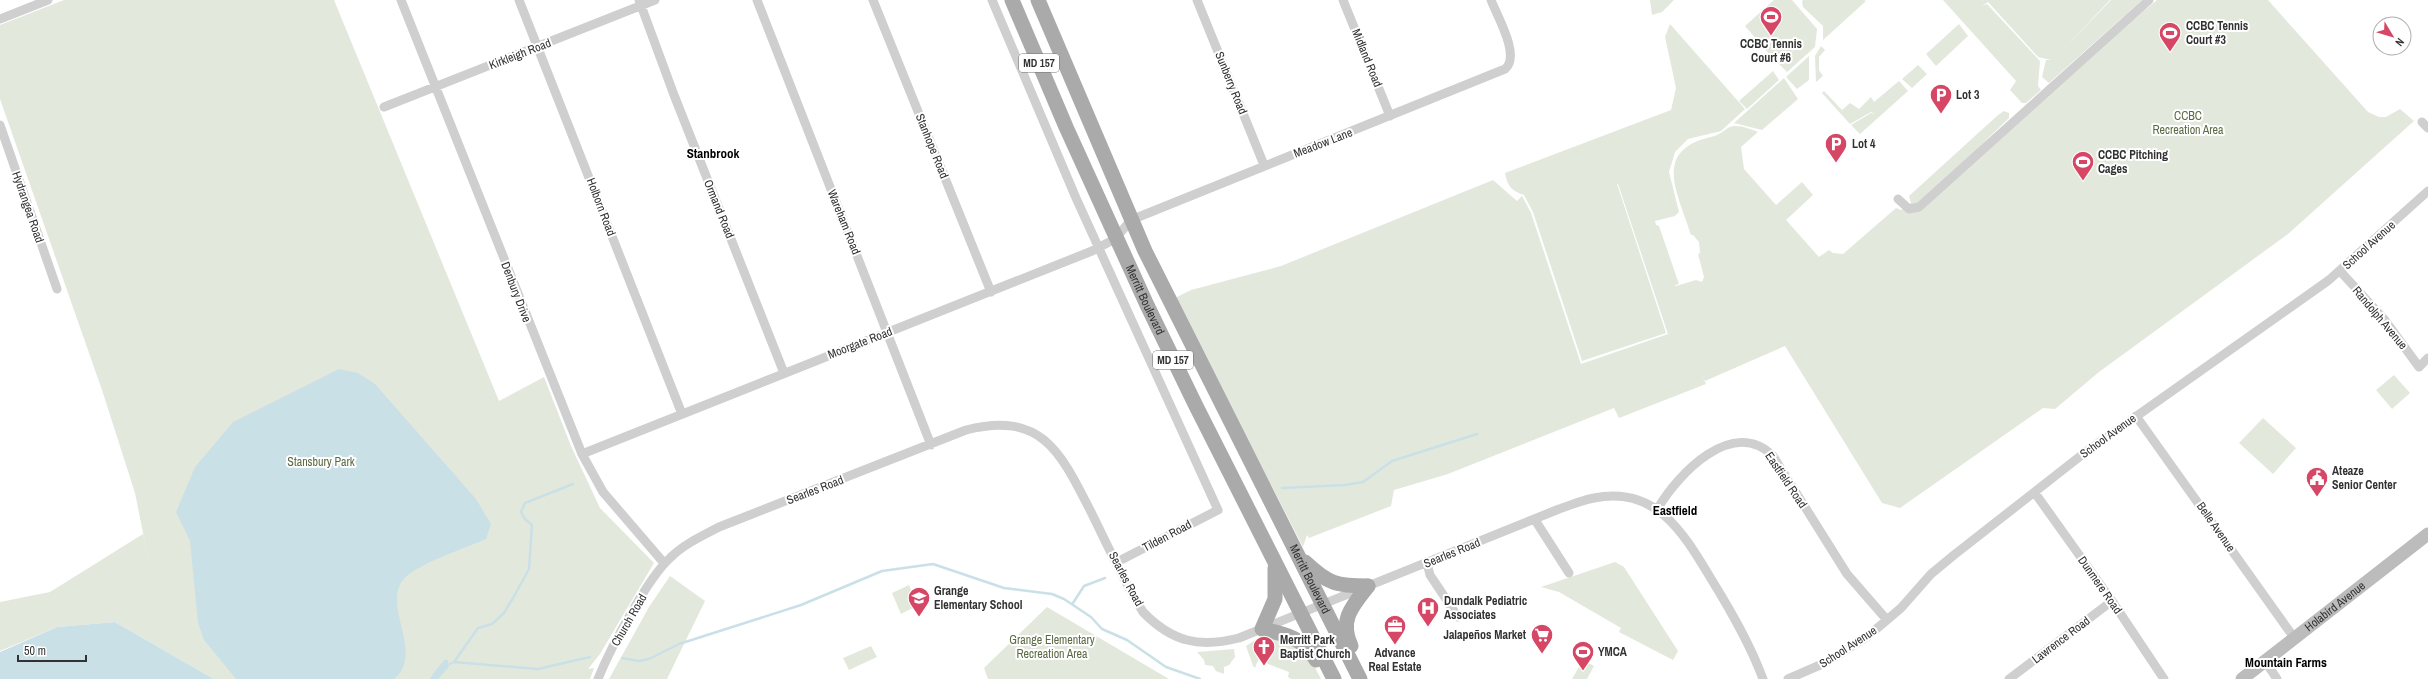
<svg xmlns="http://www.w3.org/2000/svg" width="2428" height="679" viewBox="0 0 2428 679" font-family="'Archivo Narrow',sans-serif">
<style>
.green{fill:#e3e8dc}
.water{fill:#cae0e7}
.lines{fill:none;stroke-linecap:round;stroke-linejoin:round}
.stream{stroke:#cae0e7;stroke-width:2.5}
.street{stroke:#cfcfcf;stroke-width:9}
.secondary{stroke:#bcbcbc;stroke-width:13}
.primary{stroke:#aaa;stroke-width:15}
.labels{text-anchor:middle;dominant-baseline:central;stroke-width:4;stroke-linejoin:round;paint-order:stroke}
.shield{fill:#fff;stroke:#707070;stroke-width:1}
.shield-label{font-size:11px;font-weight:bold;fill:#323232}
.poi-label{font-size:12px;font-weight:bold;fill:#323232;stroke:#fff;text-anchor:start}
.street-label{font-size:12px;fill:#323232;stroke:#fff}
.park-label{font-size:12px;fill:#5b6a43;stroke:#fff}
.neighbourhood-label{font-size:13px;font-weight:bold;fill:#000;stroke:#fff}
</style>
<rect width="100%" height="100%" fill="#fff"/>
<path class="green" d="M64,0h270l165,401 45,-24 27,69 29,62 54,55 -54,91 -12,15 6,-1 -4,11h-152l-7,-3 -2,3h-215l-99,-57 -58,5 -57,24v-49l50,-10 93,-58 7,34 -15,-75 -33,-103 -102,-291v-74z
M1650,0h24l-12,12 -10,3z
M1774,0h18l25,29 -2,18 -28,25 -8,-8 33,-30 -34,30 -33,-38z
M1803,0h61l2,1 -43,39v-14l-20,-19 -1,-5z
M1943,0h167l-49,52 50,-52h31l-93,83 -7,-6 4,-17h5l-13,-3 -50,-55 -6,4 5,-2 53,57 -2,25 3,4 -15,13h-4l-12,-13 6,-9z
M2157,0h111l100,112 11,5h7l14,-8 14,12 -126,113 -189,138 -44,37 -12,-1 -143,100 -18,-5 -97,-157 -80,35 -3,-5 4,8 -87,34 -5,-10 -166,66 -54,16 -3,16 -82,32 -2,-3 -4,12 -128,-249 16,-8 90,-24 212,-86 24,21 5,-5 9,17 50,151 87,-30 -50,-150 -85,28 -9,-17c-12,-4 -17,-9 -19,-22l166,-63 5,-22 -11,-51 5,-13 75,85 -24,22 -33,8 -13,13 -6,20 10,40 -4,4 -20,5 1,4 3,1 20,58 -4,1 1,1 20,-6 6,2 2,-5 -6,-23 2,-1 -1,-11 -6,-7h-2c-14,-44 -40,-86 24,-99 5,-2 8,-5 13,-8 9,-5 21,1 30,4l-17,15 3,22 32,36 26,-23 11,13 -27,25 33,37 10,-7 4,3 10,1 53,-46 5,2 10,-7 -2,-7 89,-81 6,-4 5,2v5l-30,29z
M1959,24l9,12 -32,30 -10,-12z
M1821,46l4,4 -6,7v13l4,6 -7,6 -1,-26z
M1809,56v24l-12,9 -11,-12z
M1918,65l9,9 -15,14 -10,-9z
M1773,71l6,9 -32,29 -8,-8z
M1784,78l14,21 -36,31 -28,-7z
M1899,81l9,10 -48,43 -9,-9 20,-12 4,1 -4,-2 -21,12 -28,-31 2,-2 18,19 8,-7 9,6 12,-12 3,5z
M1617,184l49,149 -84,28 -49,-149z
M2394,375l16,18 -18,16 -16,-19z
M2263,418l33,30 -23,26 -34,-31z
M1615,562l9,5 54,84 -5,9 -54,-28 2,-4 -62,-36 -18,-5z
M670,576l35,25 -38,78h-58l40,-72z
M909,585l4,10h5l3,3 1,5 -21,11 -9,-21z
M1047,607l122,72h-181l-4,-11z
M1275,635l33,19 13,25h-30l-3,-2 1,-5 -31,-12 -3,8 -2,-2 -7,-20 9,-6z
M871,646l6,11 -28,13 -6,-12z
M1234,649l1,8 -6,8 -5,2v7l-8,-3 -3,-5 -8,-1 -1,-5 -7,-8z
M1583,660l11,6 -7,13h-15z"/>
<path class="water" d="M339,369l19,4 17,11 101,115 15,25 -5,15c-20,9 -70,25 -83,41 -21,26 22,74 -9,99h-158l-32,-39 -6,-17 -8,-82 -14,-29 19,-45 38,-45z
M115,622l99,57h-214v-27l57,-25z
M444,660h4l1,7 -11,12h-9z"/>
<g class="lines">
<path class="stream" d="M1282,488l63,-3 18,-3 29,-21 85,-27
M1073,603l11,-17 21,-8
M622,658l17,3 10,-2 30,-15 122,-39 81,-34 51,-7 71,24 48,6 12,5 27,18 11,12 25,11 39,27 34,12
M454,662l24,-34 14,-4 12,-11 9,-15 16,-29 3,-44 -7,-6 -4,-7 4,-9 48,-19
M450,664l4,-2 84,7 52,-12"/>
<path class="street" d="M401,0l181,454 21,38 61,71
M519,0l163,414
M639,0l35,95 110,278
M757,0l174,445
M873,0l118,292
M992,0l84,198 142,312 -101,52
M1197,0l67,165
M1343,0l47,116
M0,19l48,-19
M384,107l271,-107
M2422,122l6,6
M0,125l57,164
M1898,199l11,10 10,-2 230,-207
M2340,271l44,48 35,48 9,-9
M2136,416l159,223
M582,454l510,-203 23,-12 16,-19 374,-151c16,-13 -8,-53 -14,-69
M2035,493l77,108 52,78
M1658,508c20,-34 75,-92 115,-52l74,118 40,46
M1535,520l34,53
M1427,563l3,12 28,42
M2265,661l12,18
M598,679c12,-30 49,-100 72,-121 14,-14 32,-22 49,-31l247,-97c75,-19 94,21 124,80 17,34 33,70 53,102 29,30 56,36 96,26l320,-129c12,-4 23,-9 35,-11 64,-13 91,38 119,84 19,31 37,62 50,97
M1788,679l39,-17 41,-26 33,-28 30,-34 23,-19 129,-101 246,-174 99,-89
M2009,679l103,-78"/>
<path class="secondary" id="s1" d="M2242,679l186,-145"/>
<g class="primary">
<path id="s2" d="M1012,0l54,127 81,178 48,99 139,275"/>
<path id="s3" d="M1038,0l107,251 215,428"/>
<path d="M1305,562c23,22 32,24 63,24"/>
<path d="M1275,568v31l-13,30c23,5 42,9 54,31"/>
<path d="M1351,646c-12,-26 1,-40 17,-60"/>
</g>
</g>
<defs>
<g id="stadium-pin" transform="scale(1.15)"><path d="M0 17L-7.5 6A9.5 9.5 0 1 1 7.5 6Z" fill="#d64765" stroke="#fff"/><path d="M0-5a6.5 5 0 1 0 0 10a6.5 5 0 1 0 0-10ZM-3.5-1.8h7v3.6h-7Z" fill="#fff"/></g>
<g id="parking-pin" transform="scale(1.15)"><path d="M0 17L-7.5 6A9.5 9.5 0 1 1 7.5 6Z" fill="#d64765" stroke="#fff"/><path d="M-3.5-5.5H1a3.5 3.5 0 0 1 0 7H-1V5.5H-3.5ZM-1-3.4V-.6H.8a1.4 1.4 0 0 0 0-2.8Z" fill="#fff"/></g>
<g id="civic-pin" transform="scale(1.15)"><path d="M0 17L-7.5 6A9.5 9.5 0 1 1 7.5 6Z" fill="#d64765" stroke="#fff"/><path d="M-.6-6.5H3V-4.5H.6V-3L4-1V1h2V6H-6V1h2V-1L-.6-3ZM-1.2 2.5V6h2.4V2.5Z" fill="#fff"/></g>
<g id="school-pin" transform="scale(1.15)"><path d="M0 17L-7.5 6A9.5 9.5 0 1 1 7.5 6Z" fill="#d64765" stroke="#fff"/><path d="M0-5L7-2L0 1L-7-2ZM-4 1L0 2.5L4 1V4Q0 6-4 4Z" fill="#fff"/></g>
<g id="hospital-pin" transform="scale(1.15)"><path d="M0 17L-7.5 6A9.5 9.5 0 1 1 7.5 6Z" fill="#d64765" stroke="#fff"/><path d="M-5-5h3v3.5h4V-5h3V5h-3V1.5h-4V5h-3Z" fill="#fff"/></g>
<g id="office-pin" transform="scale(1.15)"><path d="M0 17L-7.5 6A9.5 9.5 0 1 1 7.5 6Z" fill="#d64765" stroke="#fff"/><path d="M-6-3h4V-5.5h4V-3h4V5H-6ZM-1-4.5V-3h2v-1.5ZM-6 0V1H6V0Z" fill="#fff"/></g>
<g id="supermarket-pin" transform="scale(1.15)"><path d="M0 17L-7.5 6A9.5 9.5 0 1 1 7.5 6Z" fill="#d64765" stroke="#fff"/><path d="M-6-5.5h2.5l.6 2H6L4.5 2H-2.5L-4.4-4H-6ZM-1.5 3.2a1.3 1.3 0 1 0 .1 0ZM3 3.2a1.3 1.3 0 1 0 .1 0Z" fill="#fff"/></g>
<g id="church-pin" transform="scale(1.15)"><path d="M0 17L-7.5 6A9.5 9.5 0 1 1 7.5 6Z" fill="#d64765" stroke="#fff"/><path d="M-1.2-6h2.4v3.5h3.3v2.4h-3.3V6h-2.4V-.1h-3.3v-2.4h3.3Z" fill="#fff"/></g>
</defs>
<g fill-rule="evenodd">
<use href="#stadium-pin" x="1771" y="17"/>
<use href="#stadium-pin" x="2170" y="33"/>
<use href="#parking-pin" x="1941" y="95"/>
<use href="#parking-pin" x="1836" y="144"/>
<use href="#stadium-pin" x="2083" y="162"/>
<use href="#civic-pin" x="2317" y="478"/>
<use href="#school-pin" x="919" y="598"/>
<use href="#hospital-pin" x="1428" y="608"/>
<use href="#office-pin" x="1395" y="626"/>
<use href="#supermarket-pin" x="1542" y="635"/>
<use href="#church-pin" x="1264" y="647"/>
<use href="#stadium-pin" x="1583" y="652"/>
</g>
<g class="labels">
<g class="shield">
<rect x="1019" y="54" width="40" height="18" rx="3"/>
<rect x="1153" y="351" width="40" height="18" rx="3"/>
</g>
<g class="shield-label">
<text x="1039" y="63">MD 157</text>
<text x="1173" y="360">MD 157</text>
</g>
<g class="poi-label">
<text x="2186" y="26">CCBC Tennis<tspan x="2186" dy="14">Court #3</tspan></text>
<text x="1771" y="44" text-anchor="middle">CCBC Tennis<tspan x="1771" dy="14">Court #6</tspan></text>
<text x="1956" y="95">Lot 3</text>
<text x="1852" y="144">Lot 4</text>
<text x="2098" y="155">CCBC Pitching<tspan x="2098" dy="14">Cages</tspan></text>
<text x="2332" y="471">Ateaze<tspan x="2332" dy="14">Senior Center</tspan></text>
<text x="934" y="591">Grange<tspan x="934" dy="14">Elementary School</tspan></text>
<text x="1444" y="601">Dundalk Pediatric<tspan x="1444" dy="14">Associates</tspan></text>
<text x="1526" y="635" text-anchor="end">Jalapeños Market</text>
<text x="1280" y="640">Merritt Park<tspan x="1280" dy="14">Baptist Church</tspan></text>
<text x="1598" y="652">YMCA</text>
<text x="1395" y="653" text-anchor="middle">Advance<tspan x="1395" dy="14">Real Estate</tspan></text>
</g>
<g class="street-label">
<text transform="translate(520 54) rotate(-21)">Kirkleigh Road</text>
<text transform="translate(1367 58) rotate(68)">Midland Road</text>
<text transform="translate(1231 83) rotate(68)">Sunberry Road</text>
<text transform="translate(1323 143) rotate(-21)">Meadow Lane</text>
<text transform="translate(932 146) rotate(68)">Stanhope Road</text>
<text transform="translate(28 207) rotate(71)">Hydrangea Road</text>
<text transform="translate(601 207) rotate(69)">Holborn Road</text>
<text transform="translate(719 209) rotate(68)">Ormand Road</text>
<text transform="translate(844 222) rotate(68)">Wareham Road</text>
<text transform="translate(2369 245) rotate(-42)">School Avenue</text>
<text transform="translate(516 292) rotate(69)">Denbury Drive</text>
<text stroke="none"><textPath href="#s2" startOffset="328">Merritt Boulevard</textPath></text>
<text transform="translate(2380 318) rotate(50)">Randolph Avenue</text>
<text transform="translate(860 343) rotate(-21)">Moorgate Road</text>
<text transform="translate(2108 436) rotate(-36)">School Avenue</text>
<text transform="translate(1786 480) rotate(56)">Eastfield Road</text>
<text transform="translate(815 490) rotate(-21)">Searles Road</text>
<text transform="translate(2216 527) rotate(55)">Belle Avenue</text>
<text transform="translate(1167 536) rotate(-28)">Tilden Road</text>
<text transform="translate(1452 553) rotate(-22)">Searles Road</text>
<text transform="translate(1126 579) rotate(62)">Searles Road</text>
<text stroke="none"><textPath href="#s3" startOffset="640">Merritt Boulevard</textPath></text>
<text transform="translate(2100 585) rotate(55)">Dunmere Road</text>
<text stroke="none"><textPath href="#s1" startOffset="118">Holabird Avenue</textPath></text>
<text transform="translate(629 620) rotate(-60)">Church Road</text>
<text transform="translate(2061 640) rotate(-37)">Lawrence Road</text>
<text transform="translate(1848 647) rotate(-33)">School Avenue</text>
</g>
<g class="park-label">
<text x="2188" y="116">CCBC<tspan x="2188" dy="14">Recreation Area</tspan></text>
<text x="321" y="462">Stansbury Park</text>
<text x="1052" y="640">Grange Elementary<tspan x="1052" dy="14">Recreation Area</tspan></text>
</g>
<g class="neighbourhood-label">
<text x="713" y="153">Stanbrook</text>
<text x="1675" y="510">Eastfield</text>
<text x="2286" y="662">Mountain Farms</text>
</g>
</g>
<g transform="translate(2392 36) rotate(128)"><circle r="19" fill="#ffffff" stroke="#adadad"/>
<path d="M0-3L7 15L0 10L-7 15Z" fill="#d64765"/>
<text y="-6" font-size="11" font-weight="bold" text-anchor="middle" fill="#323232">N</text>
</g>
<path d="M18 655v6h68v-6" fill="none" stroke="#323232" stroke-width="2"/>
<text x="24" y="655" font-size="12" fill="#323232" stroke="#ffffff" stroke-width="3" paint-order="stroke">50 m</text>
</svg>
